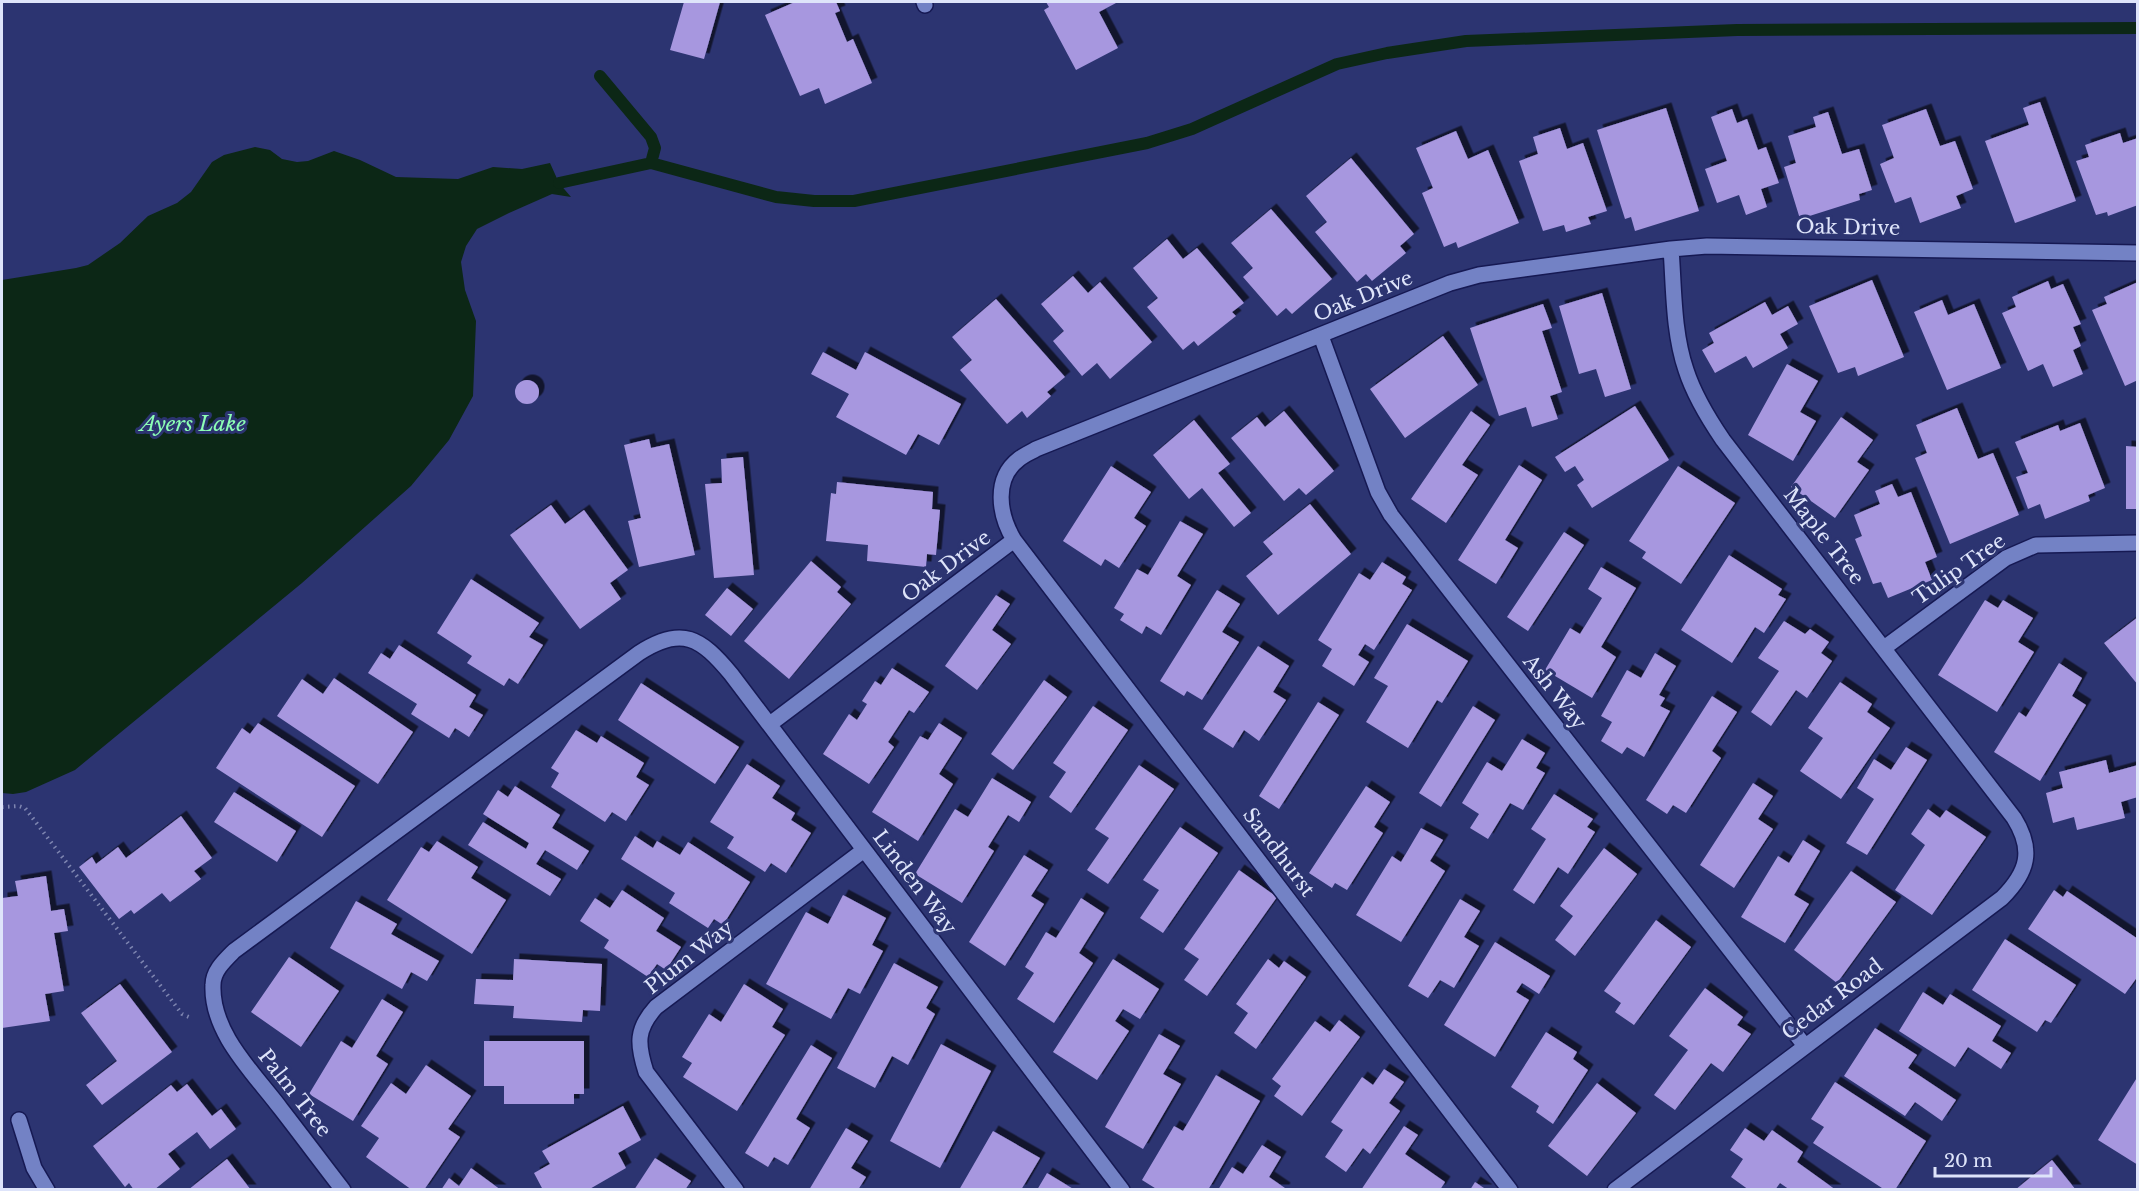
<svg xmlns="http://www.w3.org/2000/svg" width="2139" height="1191" viewBox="0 0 2139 1191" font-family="'Libre Baskerville',serif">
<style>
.water{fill:#0c2716}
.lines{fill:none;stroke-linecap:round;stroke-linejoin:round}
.stream{stroke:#0c2716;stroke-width:12}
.building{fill:#a797df;filter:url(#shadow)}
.street-casing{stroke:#161953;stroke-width:18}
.path{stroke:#7f86b1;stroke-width:4;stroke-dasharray:1.5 4.5;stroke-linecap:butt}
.street{stroke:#7382c5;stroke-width:15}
.labels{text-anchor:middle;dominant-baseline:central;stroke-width:6;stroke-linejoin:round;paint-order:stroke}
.street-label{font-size:20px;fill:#dee4fa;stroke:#2c3471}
.water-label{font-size:21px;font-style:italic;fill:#8dffb5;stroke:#2c3471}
</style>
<defs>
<filter id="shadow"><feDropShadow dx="5.5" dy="-5.5" stdDeviation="0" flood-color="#0009"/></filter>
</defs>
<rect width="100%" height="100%" fill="#2c3471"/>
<path class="water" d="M255,147l15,3 12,9 15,3 11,-1 26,-10 26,9 36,17 62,2 35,-12 29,2 28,-6 9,20 12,14 -19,-3 -43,19 -32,16 -11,17 -5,16 4,28 11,31 -3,75 -24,44 -38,46 -109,97 -227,187 -49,22 -13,2 -11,-1v-513l74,-12 12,-3 32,-22 28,-27 29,-13 14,-11 21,-30 12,-7z"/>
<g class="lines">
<path class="stream" d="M651,163l125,34 38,4h40l293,-58 45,-14 145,-65 50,-11 79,-12 271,-11 401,-2
M559,183l92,-20 4,-15 -4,-11 -51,-61"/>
</g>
<path class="building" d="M684,2h36l-16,57 -34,-9z
M795,2h41l4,9 -5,2 12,29 6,-3 19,44 -47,21 -6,-16 -19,8 -35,-81z
M1046,2h69l1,1 -17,9 19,36 -42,22 -32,-60 5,-3z
M2040,102l36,99 -61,22 -30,-82 44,-16 -6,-17z
M1666,108l33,103 -64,20 -4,-14 -6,2 -28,-89z
M1732,109l5,14 10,-4 11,31 8,-3 13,36 -18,6 6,18 -21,8 -7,-20 -22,8 -12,-34 22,-8 -16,-44z
M1926,109l14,37 15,-5 18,48 -17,7 5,12 -41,15 -9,-26 -16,6 -15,-39 14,-6 -12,-33z
M1828,112l14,42 17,-5 13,41 -13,4 1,6 -60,19 -16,-52 12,-4 -8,-27 28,-9 -3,-10z
M1560,128l7,21 16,-6 24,68 -19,6 3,7 -25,8 -2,-7 -21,6 -24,-70 19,-7 -5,-17z
M1456,131l12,28 20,-9 31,73 -61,25 -2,-6 -12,5 -22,-54 11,-5 -17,-40z
M2120,133l3,10 15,-5v67l-30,11 -1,-4 -11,3 -20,-54 13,-4 -4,-12z
M1351,158l63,76 -14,12 6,7 -34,28 -6,-7 -9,8 -42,-50 12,-10 -21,-26z
M1271,209l61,70 -40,35 -6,-6 -9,8 -34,-39 10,-9 -22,-25z
M1167,239l16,20 14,-11 47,55 -12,9 4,4 -38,30 -4,-5 -11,9 -36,-43 11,-9 -25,-30z
M1073,276l15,17 12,-11 52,60 -42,37 -13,-16 -15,13 -29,-35 11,-10 -23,-27z
M1872,280l32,77 -46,19 -3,-9 -17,6 -29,-67z
M2048,281l3,8 12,-5 18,40 -8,3 8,19 -8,4 10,24 -30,13 -10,-23 -15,7 -26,-58 14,-6 -4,-10z
M2138,282v98l-13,6 -33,-76 15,-6 -3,-7z
M1602,293l29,96 -26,8 -9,-28 -17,5 -20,-68z
M996,299l69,78 -18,15 4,4 -24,22 -5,-7 -15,13 -47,-54 12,-10 -20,-23z
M1942,300l6,15 26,-11 27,64 -54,22 -33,-78z
M1765,302l7,13 16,-9 10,18 -18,10 8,14 -35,20 -7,-12 -31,17 -13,-23 12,-7 -5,-10z
M1543,304l9,24 -10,3 20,61 -12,4 8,23 -26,8 -6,-20 -27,9 -29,-88z
M1443,336l35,49 -73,53 -35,-49z
M823,352l33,18 9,-18 96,52 -22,41 -21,-11 -12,21 -70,-38 13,-23 -38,-20z
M1787,364l31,17 -18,31 16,9 -23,40 -45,-26z
M515 392a12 12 0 1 1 24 0a12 12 0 1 1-24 0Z
M1635,406l34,54 -77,48 -15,-23 7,-5 -9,-14 -10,6 -10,-15z
M1957,408l21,51 15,-6 26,62 -69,29 -35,-86 12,-5 -11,-28z
M1284,411l50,60 -28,24 -7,-7 -15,13 -53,-63 26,-21 8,10z
M1471,411l19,14 -28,40 16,10 -32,48 -35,-24z
M1841,417l32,23 -16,22 12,8 -34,48 -44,-31z
M1194,420l36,44 -12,9 33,40 -17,14 -32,-39 -13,11 -36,-44z
M2080,423l25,65 -17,7 2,6 -45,18 -5,-15 -12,5 -12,-32 12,-4 -13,-31 43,-17 2,6z
M649,439l2,9 18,-4 26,111 -56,12 -11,-46 13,-3 -17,-73z
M2126,446l12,1v62h-12z
M743,457l11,118 -40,3 -9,-94 17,-1 -1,-24z
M1519,465l23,15 -37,60 13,8 -22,36 -38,-24z
M1111,466l40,26 -17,26 12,8 -27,42 -14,-9 -4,7 -38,-25z
M1678,466l57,37 -54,81 -39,-26 4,-6 -17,-11z
M837,482l96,10 -1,17 8,1 -4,45 -9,-1 -1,13 -59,-6 1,-16 -42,-4 5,-48 5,1z
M1892,484l6,13 13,-5 26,65 -12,5 7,18 -44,18 -7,-16 -8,2 -18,-45 7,-3 -8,-21 26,-11 -5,-13z
M1310,504l41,50 -73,61 -32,-39 27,-22 -10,-12z
M551,505l14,19 19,-14 44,60 -18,13 11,16 -41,30 -70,-94z
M1180,521l23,13 -26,42 14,9 -30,50 -15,-9 -4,8 -22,-14 4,-6 -10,-6 23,-39 11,6z
M1564,532l20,13 -56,86 -21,-14z
M1729,555l53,34 -4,6 8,4 -22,34 -9,-6 -23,36 -51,-33z
M811,561l30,26 -4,5 14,12 -62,75 -45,-38z
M1382,562l24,15 -4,7 10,6 -38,60 -9,-6 -7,11 11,7 -15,24 -32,-20 10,-17 -14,-9 41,-67 11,7z
M1601,567l35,21 -35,59 15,10 -24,41 -47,-28 25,-42 10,6 22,-36 -14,-9z
M471,579l68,44 -10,14 14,8 -25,39 -9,-6 -5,8 -37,-23 5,-7 -35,-23z
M727,588l26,21 -22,27 -26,-21z
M1217,590l23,14 -18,28 17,10 -37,58 -15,-9 -3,5 -24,-15z
M996,595l14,9 -18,26 19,14 -34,46 -32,-24z
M1985,600l13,8 5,-8 30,18 -15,24 16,10 -37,60 -59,-37z
M2138,617v68l-34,-42z
M1784,621l21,13 5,-5 19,13 -8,11 11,8 -25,37 -11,-8 -25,36 -20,-14 28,-41 -21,-13z
M1407,624l61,37 -26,42 -5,-3 -29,48 -42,-26 22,-36 -14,-8z
M399,645l77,50 -7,12 14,8 -14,22 -14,-9 -6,10 -38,-24 6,-10 -49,-31 13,-20 9,6z
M1258,646l31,20 -16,26 13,8 -27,41 -15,-11 -11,18 -30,-19z
M1655,653l21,13 -17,29 6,3 -5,8 10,5 -26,46 -17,-10 -5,7 -21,-13 11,-19 -11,-6 26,-46 14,8z
M2059,663l23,15 -10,18 14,9 -46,76 -46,-29 25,-40 7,5z
M892,668l37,24 -15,21 -5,-3 -21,32 6,5 -25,37 -46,-30 26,-40 8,6 10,-16 -5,-3 13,-20 6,4z
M334,678l79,54 -35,52 -101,-68 25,-37 21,15z
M1044,680l23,17 -54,73 -22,-16z
M1840,682l32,22 -5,8 23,16 -49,71 -41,-28 23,-33 -15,-10z
M641,683l98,64 -24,37 -97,-64z
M1712,696l25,16 -25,39 9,7 -35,55 -13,-8 -6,9 -21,-14z
M1318,702l21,13 -60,94 -20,-13z
M1093,706l35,24 -57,83 -22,-16 17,-25 -13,-9z
M1473,706l22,14 -54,87 -22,-14z
M258,723l97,63 -33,51 -106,-69 26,-40 8,6z
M939,723l23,15 -23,36 14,10 -35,57 -46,-29 48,-76 8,4z
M576,730l21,13 4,-7 43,27 -8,14 13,8 -23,36 -14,-9 -7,10 -54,-35 8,-14 -8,-5z
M1522,739l23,14 -9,15 9,5 -22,37 -13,-7 -22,36 -18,-11 9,-14 -17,-11 25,-41 15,9z
M1906,747l21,13 -60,95 -21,-12 28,-44 -17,-11 17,-29 17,11z
M2106,760l3,13 29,-8v32l-17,5 4,16 -48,12 -3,-13 -21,6 -7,-30 17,-5 -4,-16z
M747,764l33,22 -8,12 23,15 -4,7 20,13 -25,40 -15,-10 -6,9 -38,-24 7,-11 -24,-15z
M1139,765l35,24 -66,95 -21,-14 22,-32 -14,-9z
M992,778l39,24 -12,20 -11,-7 -20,32 6,4 -32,52 -47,-29 40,-65 13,8z
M1753,783l20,13 -15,23 15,10 -39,59 -34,-23z
M515,786l45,29 -8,13 37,23 -12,19 -32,-20 -9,14 25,15 -11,17 -82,-51 15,-23 43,27 3,-6 -46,-29 15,-24 10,7z
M1366,786l24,16 -16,25 9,6 -36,57 -12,-7 -3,5 -23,-15z
M234,792l62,39 -19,31 -63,-40z
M1554,794l39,25 -6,8 8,5 -27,42 -10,-7 -24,37 -21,-14 33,-51 -15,-10z
M1928,809l12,9 6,-8 40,27 -54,78 -37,-25 30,-45 -14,-11z
M181,816l31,42 -18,13 7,8 -31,23 -8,-9 -28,21 -3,-4 -12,9 -40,-52 13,-10 4,7 22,-17 8,11z
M1180,827l38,26 -55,80 -23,-15 19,-28 -16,-10z
M1421,828l22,12 -13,21 15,10 -44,71 -45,-27 36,-59 9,6z
M635,836l18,12 4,-7 23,14 8,-13 62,40 -27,43 -9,-6 -6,9 -39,-25 6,-10 -54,-34z
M1803,840l17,11 -26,44 15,9 -24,39 -44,-26 37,-61 11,7z
M437,841l41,26 -7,11 35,22 -34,54 -85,-54 34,-53 8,5z
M1604,848l33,26 -62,82 -20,-16 18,-24 -13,-10z
M1024,855l24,15 -17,26 13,8 -39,62 -36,-24z
M1239,870l38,27 -70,99 -23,-16 15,-21 -15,-10z
M1851,871l45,31 -59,81 -43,-33z
M46,876l5,35 13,-2 4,22 -14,2 10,58 -19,3 5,27 -48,7v-130l16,-2 -3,-15z
M622,890l42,28 -8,13 25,16 -15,23 -9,-6 -9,13 -44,-29 5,-8 -29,-19 15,-23 15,10z
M2054,890l9,7 4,-6 71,48v37l-13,18 -97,-65z
M843,895l43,23 -14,27 11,6 -23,43 -12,-6 -17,31 -65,-35 40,-72 22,12z
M1081,898l23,15 -25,40 14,10 -39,60 -37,-24 17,-26 -9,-6 21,-35 10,6z
M1460,899l20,12 -16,26 15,9 -25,42 -14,-8 -12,18 -20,-12z
M356,901l41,23 -6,10 48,27 -12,20 -16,-9 -9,17 -72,-41z
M1656,920l35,27 -57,78 -19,-13 6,-9 -17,-12z
M2005,939l71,46 -25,38 -6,-3 -8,12 -65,-42z
M1495,942l55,34 -11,18 -17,-11 -6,9 13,8 -34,57 -51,-32z
M289,957l50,34 -38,56 -50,-35z
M514,959l88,5 -2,47 -17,-1 -1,12 -69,-4 1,-12 -40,-2 2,-25 37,1z
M1113,959l46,30 -19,30 -17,-10 -8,12 14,10 -32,49 -44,-28z
M1268,959l11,9 5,-7 22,16 -50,72 -22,-16 14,-20 -12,-9z
M894,963l44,24 -12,21 9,6 -27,51 -16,-9 -17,32 -38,-20z
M120,984l52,68 -70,53 -16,-20 31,-24 -36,-48z
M744,984l39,25 -11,18 13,8 -48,76 -54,-34 9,-14 -10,-6 27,-43 12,8z
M1705,988l38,29 -6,8 14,9 -28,38 -12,-9 -36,47 -21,-15 34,-45 -19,-14z
M1923,992l20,13 7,-11 51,32 -9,15 19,12 -10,16 -33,-22 -13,20 -56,-36z
M382,999l21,13 -27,44 12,8 -35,57 -44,-27 32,-53 11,7z
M1339,1020l21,17 -58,79 -28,-20 7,-10 -9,-7 43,-58 15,11z
M1875,1028l42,27 -9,13 48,32 -14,21 -27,-19 -10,14 -61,-40z
M1546,1032l31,20 -4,7 15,11 -35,54 -17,-12 3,-6 -28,-19z
M1159,1034l21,12 -17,28 18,10 -38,65 -38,-22z
M484,1041h100v53h-10v10h-70v-18h-20z
M941,1044l50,27 -51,97 -50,-27z
M811,1045l21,13 -36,61 14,9 -22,37 -14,-8 -6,10 -23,-14z
M426,1065l45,31 -23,33 12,8 -36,53h-12l-46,-33 13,-19 -18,-12 30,-43 15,11z
M1384,1069l20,13 -15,21 11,8 -30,43 -7,-6 -17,24 -21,-15 18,-27 -12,-8 31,-45 11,8z
M1216,1075l44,26 -52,89h-50l-16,-10 32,-54 9,5z
M2138,1076v89l-40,-25z
M1835,1082l91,59 -31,49h-10l-72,-47 11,-16 -13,-8z
M1597,1083l39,30 -49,63 -39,-30z
M187,1084l25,32 9,-7 15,20 -26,20 -13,-17 -29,22 12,15 -26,21h-20l-5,-7 -4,4 -32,-41 78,-61 6,7z
M623,1106l18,34 -23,13 8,15 -38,22h-45l-9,-17 16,-9 -8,-13z
M1404,1126l14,9 -13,19 40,28 -5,8h-79z
M846,1128l22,13 -17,27 15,9 -8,13h-49z
M1745,1128l19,13 8,-11 31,22 -6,10 39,28h-46l-10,-7 -5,7h-26l-18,-13 12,-18 -13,-9z
M993,1131l47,27 -19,32h-62z
M1262,1145l19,12 -12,20 16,11 -1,2h-66l14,-23 11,7z
M655,1158l36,23 -6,9h-51z
M227,1159l24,31h-63z
M2052,1160l24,30h-61z
M471,1168l30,22h-60l8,-12 10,8z
M1047,1173l28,17h-38z
M1475,1182l12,8h-17z"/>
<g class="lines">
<g class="street-casing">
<path id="street" d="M924,2l1,3
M1321,336l57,156 13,23 414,531
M1014,540l496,650
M1884,648l122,-90 30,-13 102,-2
M770,724l244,-184c-15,-25 -21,-61 5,-81 5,-4 12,-7 17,-10l414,-166 29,-8 192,-26 36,-3 431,7
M19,1120l15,48 13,22
M343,1190c-21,-27 -41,-54 -62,-81 -27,-36 -70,-76 -68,-124 0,-14 11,-24 21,-34l405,-298c43,-28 62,-15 92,21l391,516
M736,1190l-90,-118c-9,-28 -10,-43 10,-65l208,-157
M1615,1190l387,-292c26,-26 32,-48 12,-80l-291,-378c-15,-22 -29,-45 -37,-70 -13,-38 -12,-82 -15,-121"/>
</g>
<path class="path" d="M2,807l17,-1 6,2 157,206 7,3"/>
<use href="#street" class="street"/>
</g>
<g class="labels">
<g class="street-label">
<text transform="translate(1848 227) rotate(1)">Oak Drive</text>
<text transform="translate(1363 296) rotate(-22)">Oak Drive</text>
<text transform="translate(1824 536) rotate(52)">Maple Tree</text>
<text transform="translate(946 566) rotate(-37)">Oak Drive</text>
<text transform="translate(1959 569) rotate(-35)">Tulip Tree</text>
<text transform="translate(1555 692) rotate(52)">Ash Way</text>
<text transform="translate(1279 852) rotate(53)">Sandhurst</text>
<text transform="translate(915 882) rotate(53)">Linden Way</text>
<text transform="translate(689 957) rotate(-38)">Plum Way</text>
<text transform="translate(1832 999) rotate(-37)">Cedar Road</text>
<text transform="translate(295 1093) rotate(52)">Palm Tree</text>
</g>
<g class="water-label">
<text x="193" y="424">Ayers Lake</text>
</g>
</g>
<rect width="2139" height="1191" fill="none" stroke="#dee4fa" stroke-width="6"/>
<path d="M1935 1167v9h116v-9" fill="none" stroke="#dee4fa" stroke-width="3"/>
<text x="1944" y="1167" font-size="18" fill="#dee4fa" stroke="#2c3471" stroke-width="4.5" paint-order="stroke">20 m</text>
</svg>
